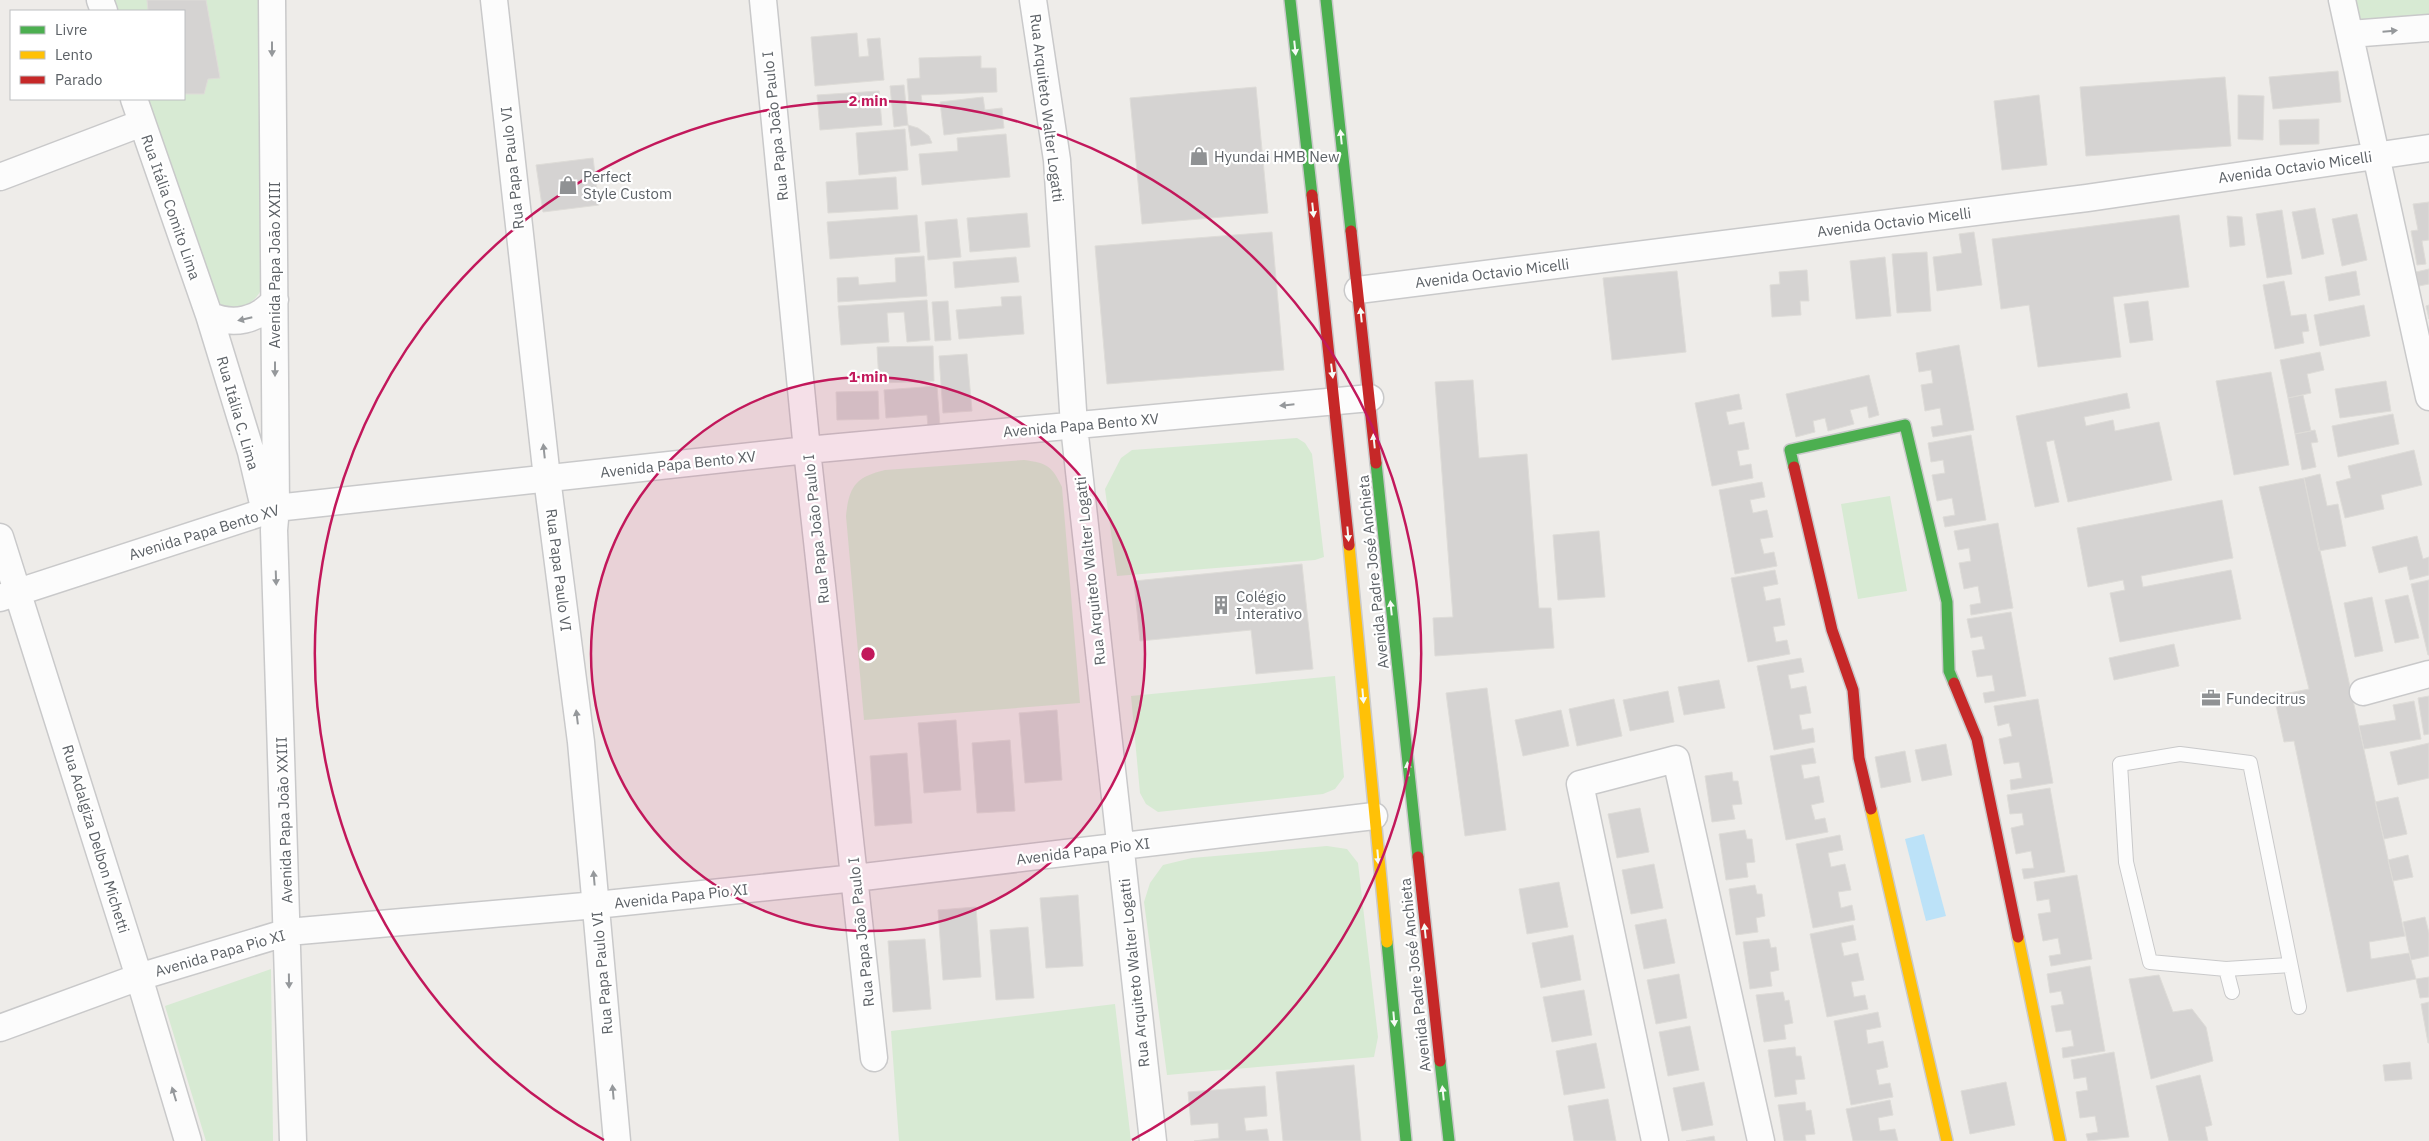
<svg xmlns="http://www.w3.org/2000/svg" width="2429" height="1141" viewBox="0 0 2429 1141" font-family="'IBM Plex Sans',sans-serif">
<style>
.green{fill:#d7ead3}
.water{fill:#bce2f8}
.building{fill:#d5d3d2;stroke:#dedcd8}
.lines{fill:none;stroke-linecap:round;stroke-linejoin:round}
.lane-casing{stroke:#c9c9ca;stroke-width:16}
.street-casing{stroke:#c9c9ca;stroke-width:29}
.fast-casing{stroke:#cacacb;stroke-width:14}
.slow-casing{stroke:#cacacb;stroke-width:14}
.jam-casing{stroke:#cacacb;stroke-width:14}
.lane{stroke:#fcfcfc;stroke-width:14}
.street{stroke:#fcfcfc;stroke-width:26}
.fast{stroke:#4caf50;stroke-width:11}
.slow{stroke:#ffc107;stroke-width:11}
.jam{stroke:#c62828;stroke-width:11}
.oneway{fill:#95989b}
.oneway2{fill:#f6fbf6}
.ring{fill:none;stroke:#c2185b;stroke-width:2.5}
.labels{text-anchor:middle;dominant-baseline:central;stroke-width:4.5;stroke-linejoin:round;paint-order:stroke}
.street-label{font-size:15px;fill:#5d6267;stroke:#fff}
.poi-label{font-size:15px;fill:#5d6267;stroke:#fff;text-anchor:start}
.centre{fill:#c2185b;stroke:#fff;stroke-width:2.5}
.ring-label{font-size:15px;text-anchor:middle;font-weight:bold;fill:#c2185b;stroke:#fff;stroke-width:4.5;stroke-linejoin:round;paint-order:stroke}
</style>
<rect width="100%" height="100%" fill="#eeece9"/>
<path class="green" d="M108,0h151l2,290c-9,17 -25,21 -42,15l-76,-206h41v-88h-72z
M2354,0h75v14l-71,7z
M1297,438l8,5 7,11 12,103 -9,3 -198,16 -12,-87 16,-31 11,-8z
M1024,460c23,3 28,6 38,27l18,216 -216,17 -18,-204c3,-30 10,-39 39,-46z
M1890,496l17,95 -49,8 -17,-95z
M1335,676l9,101 -9,12 -12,5 -165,18 -12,-8 -6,-11 -9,-97z
M1327,846l20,3 11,14 20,174 -4,20 -207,18 -23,-173 6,-19 13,-18 29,-7z
M271,969l2,172h-67l-41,-135z
M1115,1004l16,137h-232l-8,-110z"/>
<path class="water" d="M1924,834l22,82 -20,5 -21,-82z"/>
<path class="building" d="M147,0h59l14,78 -12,1 -4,15h-20v-83h-36z
M857,33l2,24 10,-1 -2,-17 13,-1 4,42 -69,6 -4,-49z
M981,56v12h15l1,24 -76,3 1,7 -13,1 -2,-24 13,-1 -1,-20z
M2338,71l3,31 -68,7 -4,-32z
M2225,77l6,69 -145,10 -6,-69z
M904,85l4,40 -14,2 -4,-41z
M1256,87l12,126 -126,11 -12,-126z
M879,91l3,34 -62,5 -3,-35z
M2039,95l8,70 -45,5 -8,-69z
M2238,95l26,1 -1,44 -25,-1z
M983,97l2,13 17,-2 2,20 -60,7 -4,-33z
M2319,119v25l-39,1 -1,-25z
M908,125l10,3 11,8 3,7 -21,3z
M905,129l3,41 -49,5 -3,-42z
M1006,134l4,43 -88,8 -3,-31 39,-3 -1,-13z
M593,158l6,47 -56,7 -7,-47z
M896,177l2,32 -70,4 -2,-31z
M2429,202v38l-7,1 4,23 -9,1 -6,-34 7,-1 -5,-26z
M2315,208l9,46 -22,5 -10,-47z
M2282,210l10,64 -25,4 -11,-64z
M1027,213l3,34 -60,5 -3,-34z
M2357,214l10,46 -25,6 -10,-47z
M917,215l3,37 -90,7 -3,-37z
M2179,215l10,72 -76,10 8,60 -83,10 -9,-62 -28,4 -9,-70z
M2227,216l15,1 3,28 -15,2z
M957,219l4,38 -33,3 -3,-38z
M1272,232l12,138 -177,14 -12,-138z
M1974,232l8,53 -45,6 -4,-34 29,-4 -3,-19z
M1927,252l4,59 -34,2 -5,-59z
M924,256l3,40 -89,6 -1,-24 21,-1 1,8 37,-3 -1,-24z
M1016,257l3,25 -64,6 -2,-26z
M1885,257l6,59 -35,3 -6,-58z
M2429,269v15l-10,2 -3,-14z
M1807,270l2,31h-9l1,14 -29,2 -2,-32 10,-1 -1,-12z
M1677,271l9,81 -74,8 -9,-82z
M2356,271l4,24 -31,6 -4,-24z
M2284,281l7,35 15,-2 3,17 -7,1 2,11 -29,6 -12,-64z
M1021,296l3,38 -65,5 -3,-29 46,-4 -1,-9z
M927,300l3,40 -23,2 -3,-30 -17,1 2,29 -48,3 -3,-39z
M948,301l3,39 -16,1 -3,-39z
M2148,301l5,39 -23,3 -6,-39z
M2364,305l6,31 -50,10 -6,-31z
M2429,305v14l-3,-13z
M1959,345l15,85 -41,7 -2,-10 12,-2 -3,-17 -15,3 -4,-26 12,-2 -2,-13 -12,2 -3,-19z
M933,346l1,35 -55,2 -2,-36z
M2320,352l4,18 -17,4 4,19 -23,5 -8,-38z
M967,354l5,57 -29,2 -4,-57z
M2271,372l18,93 -55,10 -18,-94z
M1869,375l10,40 -10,3 -2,-12 -17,4 4,14 -26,7 -3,-13 -12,3 2,11 -19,5 -10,-43z
M1473,380l6,78 48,-4 12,154h12l3,40 -119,8 -2,-38 20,-1 -18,-235z
M2386,381l5,30 -51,7 -5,-29z
M937,386l3,41 -12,1 -1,-13 -41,3 -2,-28z
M878,391l1,28 -42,1 -1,-28z
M2127,393l3,15 -46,9 2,9 27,-6 2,11 44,-9 13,58 -104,22 -14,-62 -8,2 13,60 -24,5 -19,-91z
M1739,394l3,15 -16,3 3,13 15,-3 5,27 -12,2 3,15 11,-2 2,14 -41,8 -17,-83z
M2303,395l8,36 -16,3 -7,-36z
M2393,414l6,30 -61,13 -6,-31z
M2315,430l3,12 -7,1 5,24 -14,3 -7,-36z
M1971,435l15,85 -41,7 -2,-10 12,-2 -3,-17 -15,3 -5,-26 13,-2 -2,-13 -12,2 -3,-19z
M2414,450l8,35 -41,10 3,14 -39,9 -9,-36 15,-4 -3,-12z
M2320,474l7,32 11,-2 8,42 -27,5 -15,-73z
M2304,478l101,458 -36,6 2,17 38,-6 7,26 -69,13 -53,-251 -10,1 -10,-46 35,-7 -50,-202z
M1762,482l3,15 -15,3 3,13 14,-3 6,27 -13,2 4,15 10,-2 3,14 -42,8 -16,-84z
M2222,500l11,58 -92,18 2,11 88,-17 10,49 -121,23 -10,-49 15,-3 -2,-10 -35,7 -11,-59z
M1998,523l15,85 -42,7 -1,-10 11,-2 -3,-17 -14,3 -5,-26 12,-2 -2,-13 -11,2 -4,-19z
M1599,531l6,66 -47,3 -5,-65z
M2417,536l6,23 6,-2v18l-19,5 -3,-14 -28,7 -7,-26z
M1302,564l11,105 -57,5 -5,-44 -111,11 -6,-60z
M1775,570l3,14 -15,3 3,14 14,-3 5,27 -12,2 3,15 11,-2 3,14 -42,8 -17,-84z
M2429,580v75h-1l-17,-71z
M2408,595l11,43 -24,5 -10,-43z
M2372,597l11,54 -28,6 -11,-54z
M2011,612l15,84 -41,7 -2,-10 12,-2 -3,-16 -15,2 -5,-26 13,-2 -3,-13 -11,2 -4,-19z
M2174,644l5,22 -65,14 -5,-22z
M1801,658l3,14 -16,3 3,14 15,-3 5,27 -12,2 3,15 11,-2 2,14 -41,8 -17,-84z
M1719,680l6,28 -41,7 -6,-28z
M1487,688l19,142 -41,6 -19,-143z
M1668,691l6,31 -44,9 -7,-31z
M2429,696v38l-5,1 -6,-37z
M1614,699l8,37 -45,10 -8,-37z
M2038,699l15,84 -42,7 -1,-10 12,-2 -3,-16 -15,2 -5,-25 13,-3 -3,-13 -11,3 -4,-20z
M2414,701l7,38 -57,10 -5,-23 37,-6 -3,-15z
M1057,710l5,70 -37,3 -6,-70z
M1561,710l8,36 -46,10 -8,-36z
M956,720l5,70 -37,3 -6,-70z
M1010,740l5,71 -38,2 -5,-70z
M2429,743v35l-31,7 -8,-33z
M1946,744l6,31 -30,6 -7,-31z
M1813,748l3,15 -15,2 3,14 15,-3 5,26 -13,3 4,15 10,-2 3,14 -42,8 -16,-84z
M1905,751l6,31 -30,6 -6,-31z
M907,753l5,70 -37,3 -5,-70z
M1732,772l1,9h5l4,23 -10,1 3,14 -23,3 -7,-46z
M2050,788l15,84 -41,7 -2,-10 12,-1 -3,-17 -15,3 -5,-26 13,-3 -2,-12 -12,1 -3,-19z
M2398,797l9,37 -23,5 -9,-37z
M1640,808l9,44 -32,6 -9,-44z
M1745,830l2,9h5l3,23 -9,1 2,14 -22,3 -7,-46z
M1840,835l3,15 -15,3 3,14 14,-3 6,26 -13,2 3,16 11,-3 3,15 -42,8 -17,-84z
M2408,855l5,22 -20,4 -5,-21z
M1654,864l9,44 -32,6 -9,-44z
M2077,875l15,84 -41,7 -2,-10 12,-2 -3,-16 -15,3 -5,-27 13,-2 -2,-13 -12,2 -3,-19z
M1559,882l9,45 -41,7 -8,-45z
M1755,885l2,9h5l3,22 -9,2 2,14 -22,3 -7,-46z
M1078,895l5,71 -37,2 -6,-70z
M976,907l5,70 -38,3 -5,-70z
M2425,917l4,16v23l-18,4 -8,-38z
M1666,919l9,44 -31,6 -9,-44z
M1853,925l3,15 -15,3 3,13 14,-3 6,27 -13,2 3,15 11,-2 3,14 -41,8 -17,-83z
M1028,927l6,71 -38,2 -6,-70z
M1573,935l8,45 -40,8 -9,-45z
M925,939l6,70 -38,3 -5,-71z
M1769,939l2,9 5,-1 3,23 -9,2 2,14 -22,3 -7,-47z
M2090,966l15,85 -42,7 -1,-10 12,-2 -3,-16 -15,2 -5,-26 13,-2 -3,-13 -11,2 -3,-19z
M1679,974l8,44 -31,6 -9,-44z
M2159,975l14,37 19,-3 14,18 7,34 -62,18 -22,-100z
M2429,977v20l-9,1 -4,-19z
M1584,990l8,45 -40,7 -9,-45z
M1783,992l2,9 4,-1 4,23 -9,2 2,14 -22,3 -8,-47z
M2429,1002v41h-1l-7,-39z
M1878,1012l3,15 -15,3 2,14 15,-3 5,26 -12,3 3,15 11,-2 3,14 -42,8 -17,-84z
M1690,1026l9,44 -31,6 -9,-44z
M1596,1043l9,45 -41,7 -8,-44z
M1795,1047l1,9h5l4,23 -10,1 2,14 -22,3 -7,-47z
M2114,1052l15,85 -41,4 -2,-7 12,-2 -3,-16 -15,2 -4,-26 12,-2 -2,-13 -12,2 -3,-19z
M2410,1062l2,17 -27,2 -2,-16z
M1354,1065l7,76h-78l-7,-69z
M2200,1075l12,50 -7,2 3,14h-39l-13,-55z
M1704,1082l9,43 -31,6 -9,-43z
M2006,1082l9,43 -45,9 -9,-43z
M1265,1086l2,30 -23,2 2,13 21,-2 2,12h-75l25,-3 -1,-15 -27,2 -3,-33z
M1608,1099l8,42h-42l-6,-35z
M1890,1100l3,15 -15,3 2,13 15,-2 3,12h-45l-7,-32z
M1805,1102l1,9 5,-1 4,24 -10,1 1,6h-22l-6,-36z
M1714,1136l1,5h-29z"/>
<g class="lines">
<g class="lane-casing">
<path id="lane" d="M2290,965l-64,4 -76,-7 -24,-100 -6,-98 60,-10 70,9 49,244
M2226,969l6,23"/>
</g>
<g class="street-casing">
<path id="street" d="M100,0l4,11
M272,0l4,508 -2,22 19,611
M494,0l53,478 34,264 36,399
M763,0l44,450 67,608
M1033,0l24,160 17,266 79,715
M2342,0l87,397
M2350,34l79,-6
M134,99l75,216 42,137 14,60
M0,177l142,-54
M1358,290l729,-92 342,-50
M209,315c24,11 49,6 66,-15
M0,537l139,440 49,164
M0,598l276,-90 531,-58 563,-52
M2363,692l66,-18
M0,1028l139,-51 149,-45 308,-27 259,-27 519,-62
M1655,1141l-75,-357 96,-25 85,382"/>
</g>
<g class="fast-casing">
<path id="fast" d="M1290,0l22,195
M1326,0l25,231
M1376,463l42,394
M1794,467l-4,-17 115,-25 42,177 2,69 5,12
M1387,942l19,199
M1440,1061l9,80"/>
</g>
<g class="slow-casing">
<path id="slow" d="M1349,545l38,397
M1871,809l76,332
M2018,937l42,204"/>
</g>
<g class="jam-casing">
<path id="jam" d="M1312,195l37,350
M1351,231l25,232
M1794,467l38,163 21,60 6,68 12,51
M1954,683l23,56 41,198
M1418,857l22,204"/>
</g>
<use href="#lane" class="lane"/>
<use href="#street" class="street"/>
<use href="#fast" class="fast"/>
<use href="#slow" class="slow"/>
<use href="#jam" class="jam"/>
</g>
<defs><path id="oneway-solid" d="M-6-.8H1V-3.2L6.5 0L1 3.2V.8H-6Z" transform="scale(1.25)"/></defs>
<g class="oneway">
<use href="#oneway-solid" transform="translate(2390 31) rotate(-5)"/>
<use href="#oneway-solid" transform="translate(272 49) rotate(90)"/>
<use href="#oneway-solid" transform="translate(245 319) rotate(167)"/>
<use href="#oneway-solid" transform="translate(275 369) rotate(90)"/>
<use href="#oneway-solid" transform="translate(1287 405) rotate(174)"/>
<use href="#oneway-solid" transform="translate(544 451) rotate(-96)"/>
<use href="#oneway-solid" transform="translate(276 578) rotate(88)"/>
<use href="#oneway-solid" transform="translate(577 717) rotate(-97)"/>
<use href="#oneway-solid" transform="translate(594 878) rotate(-95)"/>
<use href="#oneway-solid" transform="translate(289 981) rotate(89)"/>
<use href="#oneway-solid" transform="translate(613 1092) rotate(-95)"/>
<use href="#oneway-solid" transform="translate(174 1094) rotate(-107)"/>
</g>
<g class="oneway2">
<use href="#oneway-solid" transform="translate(1295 48) rotate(84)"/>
<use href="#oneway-solid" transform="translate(1341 137) rotate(-96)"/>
<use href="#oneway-solid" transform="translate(1313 210) rotate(84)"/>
<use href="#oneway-solid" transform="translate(1361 315) rotate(-96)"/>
<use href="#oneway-solid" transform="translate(1332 371) rotate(83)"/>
<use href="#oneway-solid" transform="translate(1374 441) rotate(-96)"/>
<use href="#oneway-solid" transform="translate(1348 534) rotate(85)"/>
<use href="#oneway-solid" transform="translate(1391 608) rotate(-96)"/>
<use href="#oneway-solid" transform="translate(1363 696) rotate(85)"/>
<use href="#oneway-solid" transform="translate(1408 769) rotate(-96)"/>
<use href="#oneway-solid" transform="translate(1378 857) rotate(85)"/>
<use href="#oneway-solid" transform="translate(1425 931) rotate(-96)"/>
<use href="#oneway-solid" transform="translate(1394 1019) rotate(85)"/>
<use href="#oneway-solid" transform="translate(1443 1093) rotate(-96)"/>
</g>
<circle cx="868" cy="654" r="277" fill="#c2185b" fill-opacity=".12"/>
<g class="ring">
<circle cx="868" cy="654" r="277"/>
<path d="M604 1140A553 553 0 1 1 1132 1140"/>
</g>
<defs>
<g id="shop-bare" transform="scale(1.5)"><path d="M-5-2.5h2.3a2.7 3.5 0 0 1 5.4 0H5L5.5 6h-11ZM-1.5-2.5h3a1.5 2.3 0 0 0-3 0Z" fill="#909294" stroke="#fff" stroke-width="2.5" paint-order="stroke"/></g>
<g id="building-bare" transform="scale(1.5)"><path d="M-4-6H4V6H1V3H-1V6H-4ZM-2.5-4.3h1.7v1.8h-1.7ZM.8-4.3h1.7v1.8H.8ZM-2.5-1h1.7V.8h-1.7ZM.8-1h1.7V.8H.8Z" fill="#909294" stroke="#fff" stroke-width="2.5" paint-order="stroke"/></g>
<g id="office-bare" transform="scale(1.5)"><path d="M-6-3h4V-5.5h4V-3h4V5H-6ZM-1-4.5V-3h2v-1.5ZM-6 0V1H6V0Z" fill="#909294" stroke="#fff" stroke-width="2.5" paint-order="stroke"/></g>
</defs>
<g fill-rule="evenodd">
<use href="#shop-bare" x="1199" y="156"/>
<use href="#shop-bare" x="568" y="185"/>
<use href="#building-bare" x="1221" y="605"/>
<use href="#office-bare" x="2211" y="698"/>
</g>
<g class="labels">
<g class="street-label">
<text transform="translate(1047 108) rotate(83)">Rua Arquiteto Walter Logatti</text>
<text transform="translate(775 126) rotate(-96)">Rua Papa João Paulo I</text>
<text transform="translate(2295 167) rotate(-8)">Avenida Octavio Micelli</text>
<text transform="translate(512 168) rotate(-96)">Rua Papa Paulo VI</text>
<text transform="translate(171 207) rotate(71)">Rua Itália Comito Lima</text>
<text transform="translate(1894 222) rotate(-7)">Avenida Octavio Micelli</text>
<text transform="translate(274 265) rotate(-90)">Avenida Papa João XXIII</text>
<text transform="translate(1492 273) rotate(-7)">Avenida Octavio Micelli</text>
<text transform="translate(238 413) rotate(74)">Rua Itália C. Lima</text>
<text transform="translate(1081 425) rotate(-5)">Avenida Papa Bento XV</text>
<text transform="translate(678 464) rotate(-6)">Avenida Papa Bento XV</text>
<text transform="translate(816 529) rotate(-96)">Rua Papa João Paulo I</text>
<text transform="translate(204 532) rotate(-17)">Avenida Papa Bento XV</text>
<text transform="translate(559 570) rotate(83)">Rua Papa Paulo VI</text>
<text transform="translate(1090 571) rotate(-96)">Rua Arquiteto Walter Logatti</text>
<text transform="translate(1373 572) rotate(-96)">Avenida Padre José Anchieta</text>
<text transform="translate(284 820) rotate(-92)">Avenida Papa João XXIII</text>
<text transform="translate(96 839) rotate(73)">Rua Adalgiza Delbon Michetti</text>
<text transform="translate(1083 851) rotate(-7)">Avenida Papa Pio XI</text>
<text transform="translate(681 896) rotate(-6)">Avenida Papa Pio XI</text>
<text transform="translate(861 932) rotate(-96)">Rua Papa João Paulo I</text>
<text transform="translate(220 953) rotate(-16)">Avenida Papa Pio XI</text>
<text transform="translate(602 973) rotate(-95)">Rua Papa Paulo VI</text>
<text transform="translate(1134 973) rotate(-96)">Rua Arquiteto Walter Logatti</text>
<text transform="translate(1415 975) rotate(-96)">Avenida Padre José Anchieta</text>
</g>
<g class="poi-label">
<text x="1214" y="156">Hyundai HMB New</text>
<text x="583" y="176">Perfect<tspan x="583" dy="17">Style Custom</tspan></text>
<text x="1236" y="596">Colégio<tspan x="1236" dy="17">Interativo</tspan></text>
<text x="2226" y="698">Fundecitrus</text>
</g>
</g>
<circle cx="868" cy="654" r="8" class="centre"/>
<g class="ring-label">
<text x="868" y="106">2 min</text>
<text x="868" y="382">1 min</text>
</g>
<rect x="10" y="10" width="175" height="90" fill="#ffffff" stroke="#bec0c2"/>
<rect x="20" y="26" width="25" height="8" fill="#4caf50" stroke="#bec0c2"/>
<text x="55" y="35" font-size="15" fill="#5d6267">Livre</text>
<rect x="20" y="51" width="25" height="8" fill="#ffc107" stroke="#bec0c2"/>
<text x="55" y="60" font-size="15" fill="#5d6267">Lento</text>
<rect x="20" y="76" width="25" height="8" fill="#c62828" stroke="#bec0c2"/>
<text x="55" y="85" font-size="15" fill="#5d6267">Parado</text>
</svg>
